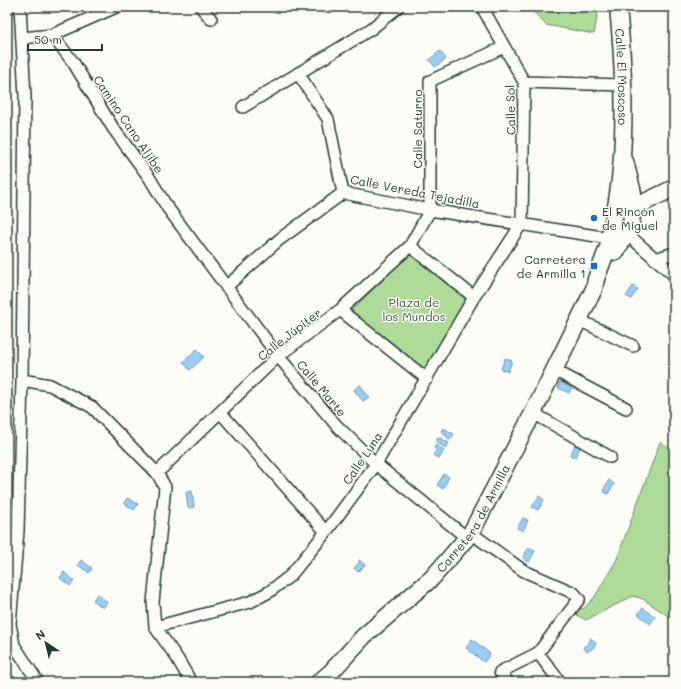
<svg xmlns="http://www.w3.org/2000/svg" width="681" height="689" viewBox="0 0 681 689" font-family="Mali,sans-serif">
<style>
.green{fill:#afdb99;stroke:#678c66}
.water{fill:#99cff7;stroke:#6895a9}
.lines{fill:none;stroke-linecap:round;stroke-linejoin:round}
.street-casing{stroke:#1f3d34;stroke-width:14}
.secondary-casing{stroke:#1f3d34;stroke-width:19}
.street{stroke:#fdfcf7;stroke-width:11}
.secondary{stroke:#fdfcf7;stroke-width:16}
.poi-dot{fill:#1f6fb2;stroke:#fdfcf7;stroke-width:1.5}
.labels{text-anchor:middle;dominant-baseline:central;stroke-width:3;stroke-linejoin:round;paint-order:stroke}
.street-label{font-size:12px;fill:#1f3d34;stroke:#fdfcf7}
.poi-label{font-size:12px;fill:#1f3d34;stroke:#fdfcf7;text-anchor:start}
.park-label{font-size:12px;fill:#3c5d48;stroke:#fdfcf7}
</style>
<rect width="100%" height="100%" fill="#fdfcf7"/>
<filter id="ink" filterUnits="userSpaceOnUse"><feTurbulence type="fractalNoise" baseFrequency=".025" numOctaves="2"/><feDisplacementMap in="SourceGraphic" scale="8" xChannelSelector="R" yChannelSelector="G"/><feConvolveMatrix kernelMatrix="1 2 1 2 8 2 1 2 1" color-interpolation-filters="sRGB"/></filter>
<g filter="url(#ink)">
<path class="green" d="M529,7h70l-5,27 -48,-9z
M409,254l58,46 -42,69 -74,-58z
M660,442l14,9v169l-31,-21 -10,-3 -47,24 -13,-7 6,-5 4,1 11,-11 22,-37z"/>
<path class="water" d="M440,51l6,8 -11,8 -6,-7z
M633,286l5,3 -7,10 -5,-3z
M197,349l7,8 -14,13 -7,-8z
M505,358l7,3 -4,11 -7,-3z
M560,382l12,6 -3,5 -11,-5z
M360,385l9,12 -6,4 -9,-11z
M443,428l11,6 -4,6 -9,-9z
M440,438l9,5 -3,5 -9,-5v-4z
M436,445l8,5 -5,9 -6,-4 4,-5 -3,-2z
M575,445l5,3 -5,10 -5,-3z
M444,474l5,3 -6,12 -6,-4z
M609,480l5,4 -6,10 -5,-3z
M192,491l2,16 -6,1 -2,-16z
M539,496l5,4 -6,10 -6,-3z
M127,498l11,6 -4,6 -10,-7z
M523,518l5,2 -5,11 -6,-3z
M529,547l6,4 -6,11 -6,-4z
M81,560l11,8 -3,5 -11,-8z
M359,560l6,5 -7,7 -4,-4 5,-5z
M64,572l10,9 -4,5 -10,-8z
M97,594l10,8 -4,6 -10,-8z
M643,608l12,9 -5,7 -12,-10z
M591,638l5,5 -3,5 -6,4 -4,-5 5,-3z
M472,639l18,15 -6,8 -18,-14z"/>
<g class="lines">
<g class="street-casing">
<path id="street" d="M20,7l5,89 -3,284 -4,151 -8,93 4,21 24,37
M201,7l10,12
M52,35l21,27 40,66 36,49 18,30 111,149 59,70 39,38 91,74
M22,38l30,-3 64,-28
M298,73l30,46 15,74
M524,82l98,3
M243,107l128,-78 27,-22
M343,193l87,17 179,28
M626,233l48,42
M410,246l64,51
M655,259l19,-6
M226,287l54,-48 63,-46
M340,310l87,69
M579,320l54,26
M554,370l72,38
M22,380l28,5 42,22 65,66 8,14 -12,115 2,25 22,31 14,24
M220,412l106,120
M533,413l77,44
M157,473l121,-117 62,-46 70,-64 20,-36v-129l74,-34
M471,533l53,38 50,22 5,6 -41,54 -38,19 8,10
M155,627l95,-25 19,-10 21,-16 36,-44 50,-68 98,-167 48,-74 2,-141 -42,-75
M538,653l22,29"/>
</g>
<g class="secondary-casing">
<g id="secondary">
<path id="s1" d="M618,7c7,71 10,162 -9,231l6,4h5"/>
<path d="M625,161l8,32 -3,17"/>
<path d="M632,212l15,-11 27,-13"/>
<path d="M616,252c5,-11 21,-29 14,-42l-7,-2 -7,3"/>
<path id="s2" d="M319,682l11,-9 34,-37 68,-58 39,-45 62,-120 61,-124 2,-10 15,-40"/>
</g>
</g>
<use href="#street" class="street"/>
<use href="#secondary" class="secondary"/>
</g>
</g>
<g class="poi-dot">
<circle cx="594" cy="218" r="4"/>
<rect x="590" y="262" width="8" height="8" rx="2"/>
</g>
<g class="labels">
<g class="street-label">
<text stroke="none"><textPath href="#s1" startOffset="70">Calle El Moscoso</textPath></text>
<text transform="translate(510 110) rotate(-91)">Calle Sol</text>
<text transform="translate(129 124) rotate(56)">Camino Cano Aljibe</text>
<text transform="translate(417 129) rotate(-90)">Calle Saturno</text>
<text transform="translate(415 191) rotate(11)">Calle Vereda Tejadilla</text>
<text transform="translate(289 334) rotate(-38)">Calle Júpiter</text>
<text transform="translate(322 388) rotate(50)">Calle Marte</text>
<text transform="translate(362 458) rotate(-56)">Calle Luna</text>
<text stroke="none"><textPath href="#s2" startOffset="227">Carretera de Armilla</textPath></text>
</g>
<g class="poi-label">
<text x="602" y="211">El Rincón<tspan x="602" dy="14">de Miguel</tspan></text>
<text x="586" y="259" text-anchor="end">Carretera<tspan x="586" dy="14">de Armilla 1</tspan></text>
</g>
<g class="park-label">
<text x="414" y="302">Plaza de<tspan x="414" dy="14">los Mundos</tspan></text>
</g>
</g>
<rect width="681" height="689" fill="none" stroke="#fdfcf7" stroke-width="24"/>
<rect x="12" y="12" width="657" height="665" fill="none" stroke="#1f3d34" stroke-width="1.5" filter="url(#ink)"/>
<g transform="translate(46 643) rotate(325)" stroke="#fdfcf7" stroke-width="3" paint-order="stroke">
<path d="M0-3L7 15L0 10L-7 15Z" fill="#1f3d34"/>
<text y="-6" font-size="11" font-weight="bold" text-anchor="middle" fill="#1f3d34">N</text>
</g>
<path d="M28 44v6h74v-6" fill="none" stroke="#1f3d34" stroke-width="2"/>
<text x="34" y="44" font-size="12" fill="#1f3d34" stroke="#fdfcf7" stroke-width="3" paint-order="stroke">50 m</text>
</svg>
